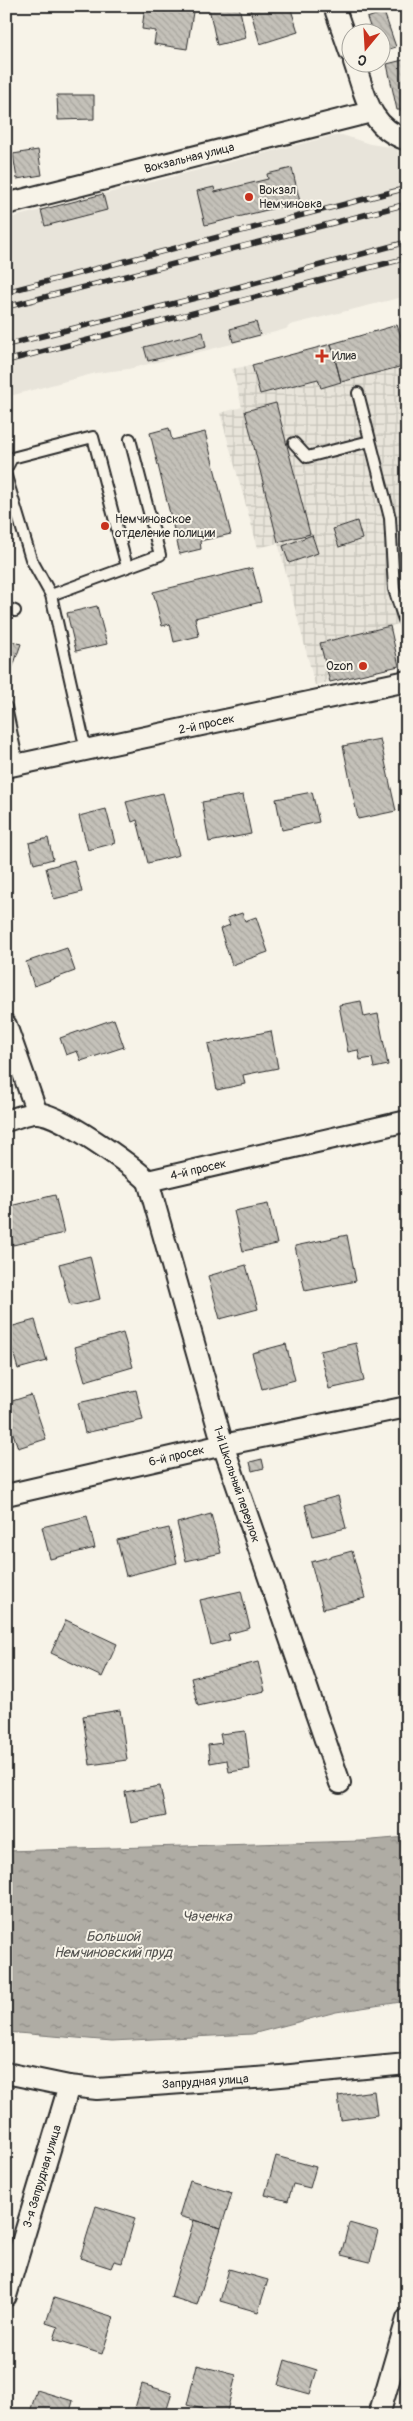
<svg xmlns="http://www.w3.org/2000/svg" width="413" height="2421" viewBox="0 0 413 2421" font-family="Pangolin,sans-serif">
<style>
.built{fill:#e8e4da}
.industrial{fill:url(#industrial-grid)}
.water{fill:url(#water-ripples);stroke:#7a7874}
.building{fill:url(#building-back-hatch);stroke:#2b2b2b}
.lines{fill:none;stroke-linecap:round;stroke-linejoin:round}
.lane-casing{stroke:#2b2b2b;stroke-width:14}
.street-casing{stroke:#2b2b2b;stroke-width:24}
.lane{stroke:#f7f3e8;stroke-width:10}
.street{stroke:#f7f3e8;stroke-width:20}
.rail-casing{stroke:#2b2b2b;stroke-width:5.5}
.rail{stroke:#f7f3e8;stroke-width:4;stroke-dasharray:11;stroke-linecap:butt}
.poi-dot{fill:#c8321e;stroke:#f7f3e8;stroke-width:2}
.labels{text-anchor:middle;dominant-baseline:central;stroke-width:4;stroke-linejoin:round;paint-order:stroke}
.street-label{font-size:12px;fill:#2b2b2b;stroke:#f7f3e8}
.poi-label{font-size:12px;fill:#2b2b2b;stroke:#f7f3e8;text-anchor:start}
.water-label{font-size:14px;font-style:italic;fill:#53524f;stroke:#f7f3e8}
</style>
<defs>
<pattern id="industrial-grid" width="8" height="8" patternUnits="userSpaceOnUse" patternTransform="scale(1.25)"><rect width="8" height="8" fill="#e8e4da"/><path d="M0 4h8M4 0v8" fill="none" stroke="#c7c4bb"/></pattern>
<pattern id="water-ripples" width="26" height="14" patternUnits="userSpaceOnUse" patternTransform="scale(1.25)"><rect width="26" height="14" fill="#afaca4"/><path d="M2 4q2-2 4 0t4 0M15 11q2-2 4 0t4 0" fill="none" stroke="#8f8c86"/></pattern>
<pattern id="building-back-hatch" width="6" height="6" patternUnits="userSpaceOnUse" patternTransform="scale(1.25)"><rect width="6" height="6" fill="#c4c1b9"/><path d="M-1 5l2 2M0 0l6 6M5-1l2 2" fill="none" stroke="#a9a69f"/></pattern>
</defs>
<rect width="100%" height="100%" fill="#f7f3e8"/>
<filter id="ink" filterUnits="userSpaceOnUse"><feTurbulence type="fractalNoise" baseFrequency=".02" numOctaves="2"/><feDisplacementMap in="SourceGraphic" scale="10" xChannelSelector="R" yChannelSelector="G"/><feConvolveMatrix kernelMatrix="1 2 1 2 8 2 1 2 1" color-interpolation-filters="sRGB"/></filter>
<g filter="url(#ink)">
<path class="built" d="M342,135l28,9 27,4 7,29h3v119l-117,29 -4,4 -58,16 -100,24 -32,4 -90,24v-178l322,-82z"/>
<path class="industrial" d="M397,325l10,28v269l-86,21 9,39 -15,3 -37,-142 -20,5 -38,-135 22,-6 -10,-38 20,-4 8,29 58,-15 3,9 20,-6 -10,-38z"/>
<path class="water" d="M407,1837v164l-71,11 -84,22 -140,7 -106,-9v-181l355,-10z"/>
<path class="building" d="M145,6h49l-7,43 -33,-5 2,-13 -14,-2z
M215,6h24l7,32 -29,7 -8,-37z
M249,6h41l8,26 -38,12z
M384,12l12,35 -16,5v-20h-8l-5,-14z
M407,59v51h-10l-10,-46z
M57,95h37v24l-36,1z
M38,150l4,25 -25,4 -4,-25z
M292,168l8,34 -95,23 -8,-34 17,-4 1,5 53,-13 -1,-5z
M103,194l4,16 -62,16 -4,-16z
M256,322l4,13 -27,7 -3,-13z
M397,325l10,28v12l-66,17 -10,-38z
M203,332l3,15 -58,14 -4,-14z
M331,344l10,38 -20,6 -3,-9 -58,15 -8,-29z
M276,403l34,131 -32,8 -33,-131z
M169,428l3,12 33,-8 26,102 -31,7 1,8 -21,5 -30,-121z
M357,521l5,18 -23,8 -6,-18z
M312,535l6,18 -29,10 -6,-17z
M252,568l9,34 -66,16 4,18 -25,6 -4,-18 -8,2 -9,-34z
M97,606l10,38 -31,7 -9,-38z
M390,626l9,40 -69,16 -10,-39z
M6,639l15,5 -15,42z
M380,739l16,72 -38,8 -15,-73z
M312,792l7,30 -37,8 -6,-31z
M163,793l16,62 -31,8 -11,-43 -5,2 -6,-20z
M243,795l8,39 -42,8 -7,-40z
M106,809l9,34 -27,7 -9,-34z
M48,838l5,21 -19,5 -5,-21z
M74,860l8,32 -28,7 -8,-31z
M242,913l3,8 11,-4 12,35 -36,13 -12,-36 10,-4 -3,-7z
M67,948l8,23 -41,15 -8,-24z
M361,1001l3,16 14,-3 10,51 -14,3 -2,-10 -12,2 -2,-10 -10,2 -9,-47z
M114,1019l10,28 -43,14 -4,-10 -11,4 -6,-17z
M271,1031l7,37 -35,7 2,9 -28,6 -9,-46z
M55,1195l9,38 -51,12 -7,-27v-11z
M268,1204l9,40 -34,7 -9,-40z
M347,1235l9,46 -51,10 -10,-45z
M90,1256l10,43 -30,7 -11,-42z
M246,1265l12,44 -38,10 -12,-43z
M35,1320l12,41 -29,8 -12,-41z
M123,1333l10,34 -48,14 -10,-34z
M356,1343l8,38 -35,8 -9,-38z
M286,1344l9,36 -33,9 -10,-36z
M136,1390l7,30 -58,13 -7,-30z
M31,1395l15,44 -28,9 -12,-36v-9z
M262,1459l2,9 -12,3 -2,-9z
M338,1496l8,32 -33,8 -8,-31z
M211,1514l10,39 -35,8 -9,-38z
M87,1516l8,32 -45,11 -8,-32z
M169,1528l8,35 -51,13 -9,-36z
M352,1551l13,47 -42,11 -12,-47z
M241,1591l9,37 -22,6 2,6 -19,5 -11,-45z
M66,1620l51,24 -15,33 -51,-24z
M258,1662l7,29 -67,15 -7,-28z
M120,1710l7,50 -37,5 -7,-49z
M245,1731l5,38 -21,3 -2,-12 -17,3 -2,-18 14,-2 -2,-9z
M160,1786l6,30 -35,7 -6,-31z
M374,2091l3,24 -36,5 -3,-24z
M276,2156l40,11 -6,21 -17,-4 -5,17 -23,-6z
M190,2180l42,13 -11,35 -42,-12z
M96,2206l39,12 -13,45 -8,-2 -3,7 -31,-10z
M194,2220l27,8 -24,77 -26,-8z
M349,2223l29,8 -8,31 -29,-7z
M229,2269l39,11 -10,32 -38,-11z
M54,2298l60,19 -12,37 -48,-15 4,-12 -12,-4z
M285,2360l32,10 -7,24 -32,-9z
M197,2365l39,10 -10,40 -39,-10z
M142,2384l30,9 -7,22h-32z
M37,2390l36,11 -4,14h-40z"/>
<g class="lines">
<g class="lane-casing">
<path id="lane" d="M358,393l32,125 4,71 13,40
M294,443l13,14 63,-16
M6,469l6,-11 81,-21 34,130
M6,476l25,83 20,36
M6,608l9,3
M6,707l12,57
M86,750l-35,-155 109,-40 -30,-116"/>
</g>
<g class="street-casing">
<g id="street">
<path d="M334,6l16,46"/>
<path d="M354,62c12,35 15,65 53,78"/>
<path id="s1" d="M6,204l365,-92"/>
<path id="s2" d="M6,767l401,-86"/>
<path d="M6,1025l31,88"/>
<path id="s3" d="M6,1121c10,-3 21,-8 30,-8 23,-1 95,52 112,68l259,-60"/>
<path id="s4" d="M148,1181l75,264 117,338"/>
<path id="s5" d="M6,1495l217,-50 184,-38"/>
<path id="s6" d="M6,2073l63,13 28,3 173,-12 137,-13"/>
<path id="s7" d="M6,2296l63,-210"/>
<path d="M379,2415l28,-96"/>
</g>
</g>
<use href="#lane" class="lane"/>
<use href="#street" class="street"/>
<g class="rail-casing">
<path id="rail" d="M6,292l401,-104
M6,307l401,-103
M6,345l206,-51 195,-52
M6,361l401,-103"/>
</g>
<use href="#rail" class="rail"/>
</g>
</g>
<g class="poi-dot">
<circle cx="249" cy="197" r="5"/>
<path d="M319.5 348.5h5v5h5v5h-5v5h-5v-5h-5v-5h5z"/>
<circle cx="105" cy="526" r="5"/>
<circle cx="363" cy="666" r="5"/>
</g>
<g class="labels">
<g class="street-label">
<text stroke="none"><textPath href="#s1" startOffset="189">Вокзальная улица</textPath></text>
<text stroke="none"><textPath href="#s2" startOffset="205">2-й просек</textPath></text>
<text stroke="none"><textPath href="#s3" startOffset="215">4-й просек</textPath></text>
<text stroke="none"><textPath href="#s5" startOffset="175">6-й просек</textPath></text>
<text stroke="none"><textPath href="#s4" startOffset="316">1-й Школьный переулок</textPath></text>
<text stroke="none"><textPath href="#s6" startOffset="201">Запрудная улица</textPath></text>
<text stroke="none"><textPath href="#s7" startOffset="125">3-я Запрудная улица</textPath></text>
</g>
<g class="poi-label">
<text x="259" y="190">Вокзал<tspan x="259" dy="14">Немчиновка</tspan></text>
<text x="332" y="356">Илиа</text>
<text x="115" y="519">Немчиновское<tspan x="115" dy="14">отделение полиции</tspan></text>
<text x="353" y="666" text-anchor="end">Ozon</text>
</g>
<g class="water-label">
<text x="207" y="1916">Чаченка</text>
<text x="113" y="1936">Большой<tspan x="113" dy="16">Немчиновский пруд</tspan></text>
</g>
</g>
<rect width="413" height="2421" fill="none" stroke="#f7f3e8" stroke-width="25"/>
<rect x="12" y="12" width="388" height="2396" fill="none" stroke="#2b2b2b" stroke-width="2" filter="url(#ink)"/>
<g transform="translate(366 48) rotate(198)"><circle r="24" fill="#f7f3e8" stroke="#a5a39c"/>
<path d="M0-4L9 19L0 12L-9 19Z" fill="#c8321e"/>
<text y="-8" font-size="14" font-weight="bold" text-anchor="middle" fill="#2b2b2b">С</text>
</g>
</svg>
